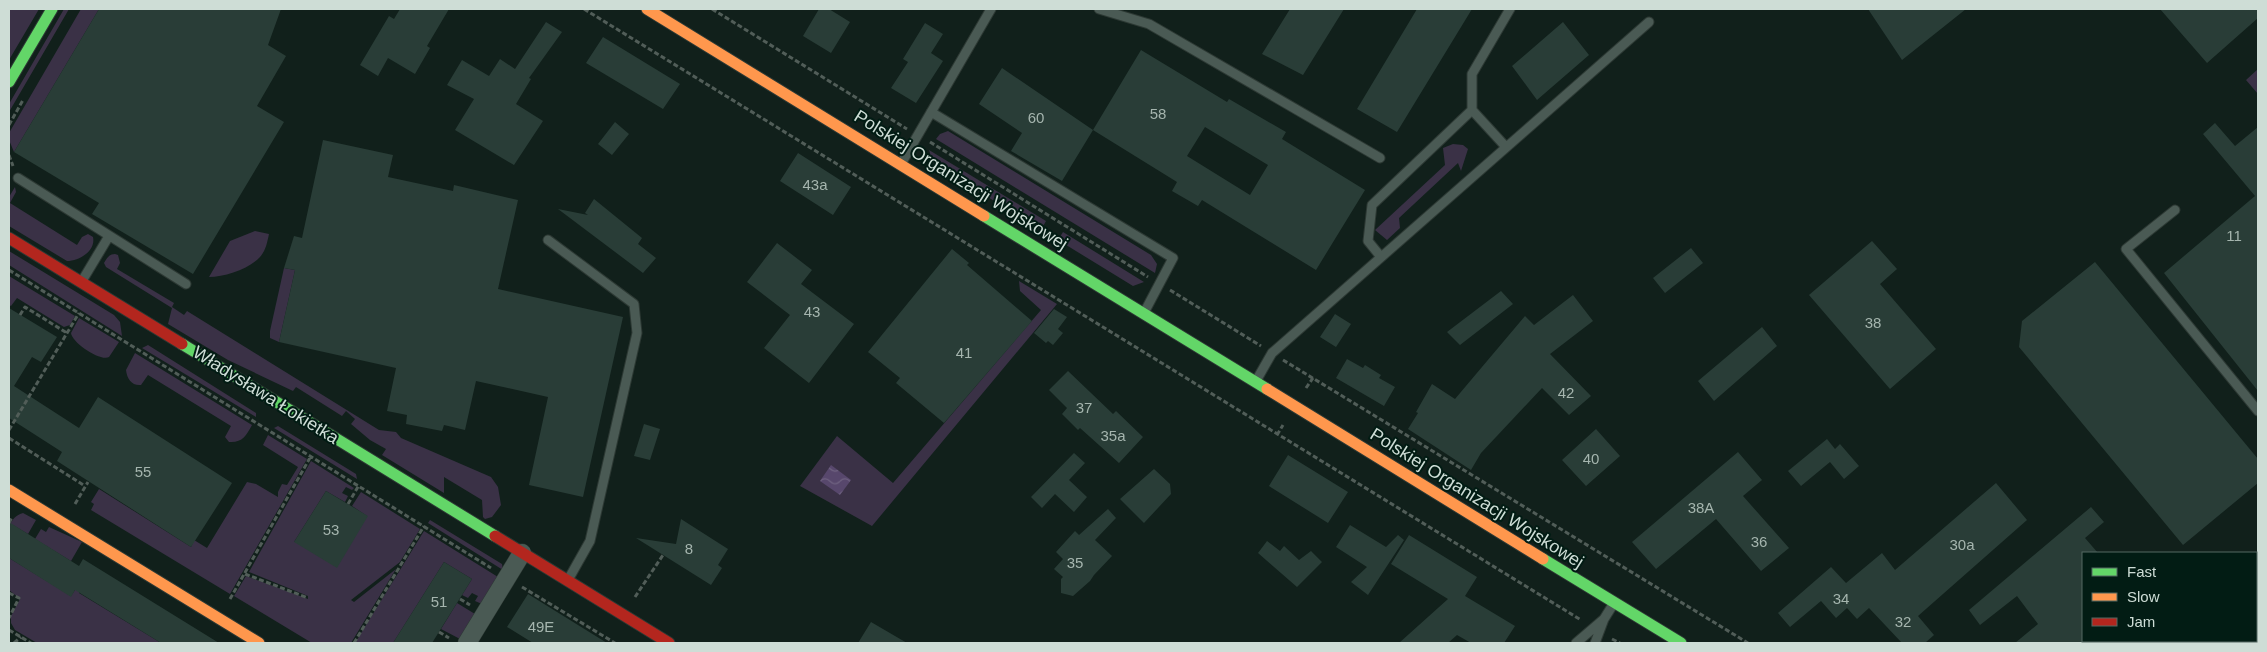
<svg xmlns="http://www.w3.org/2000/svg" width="2267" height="652" viewBox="0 0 2267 652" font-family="Arial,sans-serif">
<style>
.green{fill:#3a3146}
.water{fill:url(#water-waves)}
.building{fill:#293d37;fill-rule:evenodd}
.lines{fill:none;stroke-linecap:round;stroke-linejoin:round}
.lane-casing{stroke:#2d3934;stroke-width:11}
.street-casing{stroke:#2d3934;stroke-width:19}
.fast-casing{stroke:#2d3934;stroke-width:13}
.slow-casing{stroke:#2d3934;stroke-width:13}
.jam-casing{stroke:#2d3934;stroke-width:13}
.path{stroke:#515d58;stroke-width:3;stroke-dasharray:5 2.5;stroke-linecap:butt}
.lane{stroke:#4a5a54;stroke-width:9}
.street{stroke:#4a5a54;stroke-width:18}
.fast{stroke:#63d668;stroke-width:11}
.slow{stroke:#ff974d;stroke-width:11}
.jam{stroke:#b3261e;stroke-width:11}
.labels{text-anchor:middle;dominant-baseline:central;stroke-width:4;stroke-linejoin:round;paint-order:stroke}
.number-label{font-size:15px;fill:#a5b5ae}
.street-label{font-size:18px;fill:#ceddd6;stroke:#021c14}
</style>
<defs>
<pattern id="water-waves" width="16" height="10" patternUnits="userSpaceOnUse" patternTransform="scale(1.25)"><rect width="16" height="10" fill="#57476c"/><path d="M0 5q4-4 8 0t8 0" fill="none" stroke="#6e6180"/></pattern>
</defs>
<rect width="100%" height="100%" fill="#11201b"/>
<path class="green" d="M9,9h30l-30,51z
M64,9h5l-60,103v-8z
M81,9h18l-85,143 -5,-12v-7z
M2258,69v25l-12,-14z
M948,131l203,124 6,9 -2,9 -219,-134 4,-5z
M1453,144l10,1 5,4 -7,22 -3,-8 -59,55 1,10 -13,12 -12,-10 70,-65 -2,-17z
M929,150l117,71 -5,9 -108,-67z
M15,187l1,5 -6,11 67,42 5,-8 6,-3 5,3c3,14 -14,24 -26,24l-58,-35v-29z
M255,231l14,3c-2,9 -3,16 -9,23 -11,12 -35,20 -51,20l21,-36z
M1063,232l81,50 -11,4 -75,-46z
M9,251l105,64 6,7 2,14 -113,-71z
M115,254l3,1 2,8 -3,6 57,34 -2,4 12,8 3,-4 192,119 17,2 5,6 90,39 7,10 3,18 -9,12 -7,2 -2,-2 -1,-17 -38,-23v16l-62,-38 4,-6 -16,-9 -19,-16 4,-5 -9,-8 -4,5 -46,-29 -3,4 -65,-31 -60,-36 4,-16 -66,-41 -2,-4c3,-5 5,-9 11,-9z
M284,268l11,2 -16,72 -9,-4v-7z
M9,276l66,40 -5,9 -6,2 -47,-29 -6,8 -2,-1z
M1019,281l38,23 -185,222 -72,-40 37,-50 56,47 148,-173 -21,-19z
M79,318l40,24 -10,15c-8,5 -37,-14 -38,-24z
M148,345l108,68v4l-114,-69z
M135,353l117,72c-6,11 -10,18 -23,17l-4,-5 6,-11 -83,-51 -7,10c-9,1 -14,-6 -15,-15z
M278,426l78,48 1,5 -83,-51z
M268,435l39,24 -77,135 -139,-84 3,-6 -3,-2 8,-13 92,58 3,-7 13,8 40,-66 9,2 22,13v-5l4,-8 5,1 11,-18 -35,-22z
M311,461l43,27 -2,2 -6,-3 -4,6 6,3 -3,6 -19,-11 -32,51 73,-26 -15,-10 9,-14 59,37 -20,33 -49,38 3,2 42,-33 -45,74h-39l-78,-47 12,-20 62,23v-3l-59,-24z
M23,513l13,7 -8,14 -15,-9 -4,6c0,-9 6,-16 14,-18z
M430,520l72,44 1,6 -75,-47z
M49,527l33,15 -11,19 -36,-22 6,-10 5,3z
M424,531l74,46 -16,27 -7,-3 3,-5 -6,-3 -4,5 -6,-3 10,-16 -28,-17 -51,81h-38z
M9,558l62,38 8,-12v9l82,50h-124l-22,-13 -4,-7v-7l9,-17 -11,-9z
M457,603l18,11 -15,25 -19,-10z"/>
<path class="water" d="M831,465l20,15 -11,15 -20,-14z"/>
<path class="building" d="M99,9h182l-13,36 18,11 -29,50 27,16 -91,152 -101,-60 7,-11 -85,-51z
M400,9h49l-22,37 3,2 -15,26 -27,-16 -10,18 -18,-11 29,-49 5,3z
M819,9h10l21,13 -19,31 -28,-17z
M1290,9h54l-41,66 -41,-21z
M1417,9h55l-75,123 -40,-23z
M1868,9h98l-64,51z
M2160,9h98v9l-51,45z
M546,22l16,10 -33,46 2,1 -15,25 27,17 -29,44 -59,-35 19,-31 -27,-14 15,-25 27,16 11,-17 15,10z
M1563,22l26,33 -52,45 -25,-34z
M925,23l18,11 -12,19 12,8 -27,42 -25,-15 17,-26 -5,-3z
M603,37l77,47 -17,25 -77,-46z
M1141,50l86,52 2,-3 57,33 -4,7 83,51 -49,80 -114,-70 -4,6 -26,-15 5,-9 -84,-52zM1205,127l63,38 -18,30 -63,-39z
M1002,68l91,62 -31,51 -51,-30 11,-18 -43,-29z
M615,122l14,12 -17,21 -14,-11z
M2215,123l20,23 23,-19v264l-94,-118 91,-77 -52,-62z
M323,140l70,15 -5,22 65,14 1,-6 64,15 -20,89 125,28 -40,180 -54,-12 19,-88 -72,-16 -11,49 -21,-5 -2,6 -36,-7 1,-9 -20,-4 9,-43 -117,-26 16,-72 -11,-2 10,-32 8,2z
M798,153l53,34 -18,28 -53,-34z
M594,199l48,39 -4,6 18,14 -13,15 -85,-64 30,6 -3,-2z
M1872,241l25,28 -17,15 56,65 -46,40 -81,-94z
M777,243l35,27 -11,14 53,40 -45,59 -45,-35 26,-33 -43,-33z
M1691,248l12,15 -38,30 -12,-15z
M952,249l17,14 -2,2 65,56 -88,102 -48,-40 4,-5 -32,-26z
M2095,262l163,197v24l-75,62 -164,-198 3,-26z
M1501,291l12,13 -53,41 -13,-13z
M1573,295l20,26 -43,33 41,42 -22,19 -27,-27 -61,65 -10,17 -63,-41 10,-16 -2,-1 16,-28 23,15 70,-83 9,9z
M9,308l48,29 -16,25 -9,-5 -18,29 65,42 19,-31 134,86 -41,64 -134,-86 5,-9 -53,-34z
M1054,309l13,8 -9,12 5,4 -10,12 -5,-4 -2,2 -12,-10z
M1335,314l16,10 -15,23 -16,-10z
M1762,327l15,19 -63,55 -16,-20z
M1347,359l16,9 2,-3 16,10 -2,3 16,9 -11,19 -48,-28z
M1068,371l45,43 3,-3 27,26 -24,26 -39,-35 -2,2 -16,-16 5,-6 -18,-18z
M644,424l16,5 -10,31 -16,-4z
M1596,429l24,27 -34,30 -24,-26z
M1827,439l8,10 5,-5 19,22 -15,13 -14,-17 -29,24 -13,-15z
M1738,452l24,28 -19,16 46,52 -28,23 -45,-52 -60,50 -24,-27z
M1074,453l11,10 -16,17 18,17 -13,15 -19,-18 -13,14 -11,-11z
M1288,455l60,37 -20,31 -59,-37z
M1154,469l16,15 1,10 -27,29 -24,-24z
M1996,483l31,37 -109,96 16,19 -9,8h-23l-33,-35 -12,11 -10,-11 -11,10 -15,-17 -31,26 -12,-14 53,-46 15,16 36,-30 13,17z
M326,491l42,25 -31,52 -43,-26z
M2091,507l13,15 -19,16 13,15h-15v90h-68l23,-19 -21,-28 -37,29 -11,-15z
M1108,509l8,9 -21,22 17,16 -18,19 -4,6 -17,15 -12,-3v-14l2,-2 -9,-8 9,-10 -7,-7 19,-21 4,4z
M681,519l47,30 -10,16 4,3 -11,17 -75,-47 40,6z
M9,522l70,44 4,-7 136,84h-58l-86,-53 -4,7 -62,-39z
M1350,525l36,22 12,-12 6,5 -36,55 -17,-13 16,-15 -31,-20z
M1409,535l68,42 -12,19 50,30 -11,17h-33l-14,-8 -9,8h-49l49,-44 -57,-35z
M1267,541l13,10 4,-5 15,14 12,-9 11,11 -25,25 -39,-34z
M444,562l28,17 -40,64h-39z
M528,594l79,49h-74l-26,-16z
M871,622l36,21h-49z"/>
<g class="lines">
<g class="lane-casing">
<path id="lane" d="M1099,9l50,15 231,134
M931,112l242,146 -28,53
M1506,147l-34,-37v-36l38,-65
M901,164l90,-155
M18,178l168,106
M2175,210l-49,39 132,162
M548,240l86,64 3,29 -47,208 -22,39
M1381,257l-13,-16 4,-36 100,-95
M82,281l27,-45
M1256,381l16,-28 377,-331
M1576,643l28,-24 10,-16
M1595,643l9,-24"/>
</g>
<g class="street-casing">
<path id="street" d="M467,643l55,-90"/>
</g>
<g class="fast-casing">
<path id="fast" d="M9,82l43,-73
M984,216l283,173
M182,344l313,192
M1543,559l138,84"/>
</g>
<g class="slow-casing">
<path id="slow" d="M647,9l337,207
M1267,389l276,170
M9,490l250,153"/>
</g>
<g class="jam-casing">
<path id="jam" d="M9,238l173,106
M495,536l174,107"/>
</g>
<path class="path" d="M584,9l997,611
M712,9l195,120
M9,125l14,-25
M930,142l218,135
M9,155l4,11
M9,270l482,298
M1170,290l91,56
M20,315l5,-8 42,26
M1283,360l465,283
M1306,388l7,-10
M9,430l70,-117
M1277,435l6,-10
M9,438l76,48
M75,504l13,-22
M348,504l11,-19
M9,523l3,-6
M245,574l63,24
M522,587l93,56
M9,593l10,5 -10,20
M635,597l28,-42
M230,599l81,-143
M460,599l10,6
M9,630l22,13
M439,632l10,6
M1612,639l8,4
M14,643l7,-6
M354,643l70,-117"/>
<use href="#lane" class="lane"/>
<use href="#street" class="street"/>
<use href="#fast" class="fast"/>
<use href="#slow" class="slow"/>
<use href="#jam" class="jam"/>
</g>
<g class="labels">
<g class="number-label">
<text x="1158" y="113">58</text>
<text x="1036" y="117">60</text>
<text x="815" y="184">43a</text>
<text x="2234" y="235">11</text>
<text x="812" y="311">43</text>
<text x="1873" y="322">38</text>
<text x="964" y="352">41</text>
<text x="1566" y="392">42</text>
<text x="1084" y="407">37</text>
<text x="1113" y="435">35a</text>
<text x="1591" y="458">40</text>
<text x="143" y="471">55</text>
<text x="1701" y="507">38A</text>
<text x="331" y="529">53</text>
<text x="1759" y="541">36</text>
<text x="1962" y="544">30a</text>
<text x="689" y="548">8</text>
<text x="1075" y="562">35</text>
<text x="1841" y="598">34</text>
<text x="439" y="601">51</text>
<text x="1903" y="621">32</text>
<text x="541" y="626">49E</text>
</g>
<g class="street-label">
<text transform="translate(961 180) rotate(32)">Polskiej Organizacji Wojskowej</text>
<text transform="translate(266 395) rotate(32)">Władysława Łokietka</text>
<text transform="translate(1477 498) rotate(32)">Polskiej Organizacji Wojskowej</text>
</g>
</g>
<rect width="2267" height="652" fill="none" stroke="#ceddd6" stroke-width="20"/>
<rect x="2082" y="552" width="175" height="90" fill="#021c14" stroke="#546962"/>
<rect x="2092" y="568" width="25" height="8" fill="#63d668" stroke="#546962"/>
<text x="2127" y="577" font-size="15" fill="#ceddd6">Fast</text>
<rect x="2092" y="593" width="25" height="8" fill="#ff974d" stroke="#546962"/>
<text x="2127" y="602" font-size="15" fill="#ceddd6">Slow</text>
<rect x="2092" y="618" width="25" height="8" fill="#b3261e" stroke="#546962"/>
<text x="2127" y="627" font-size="15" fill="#ceddd6">Jam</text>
</svg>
